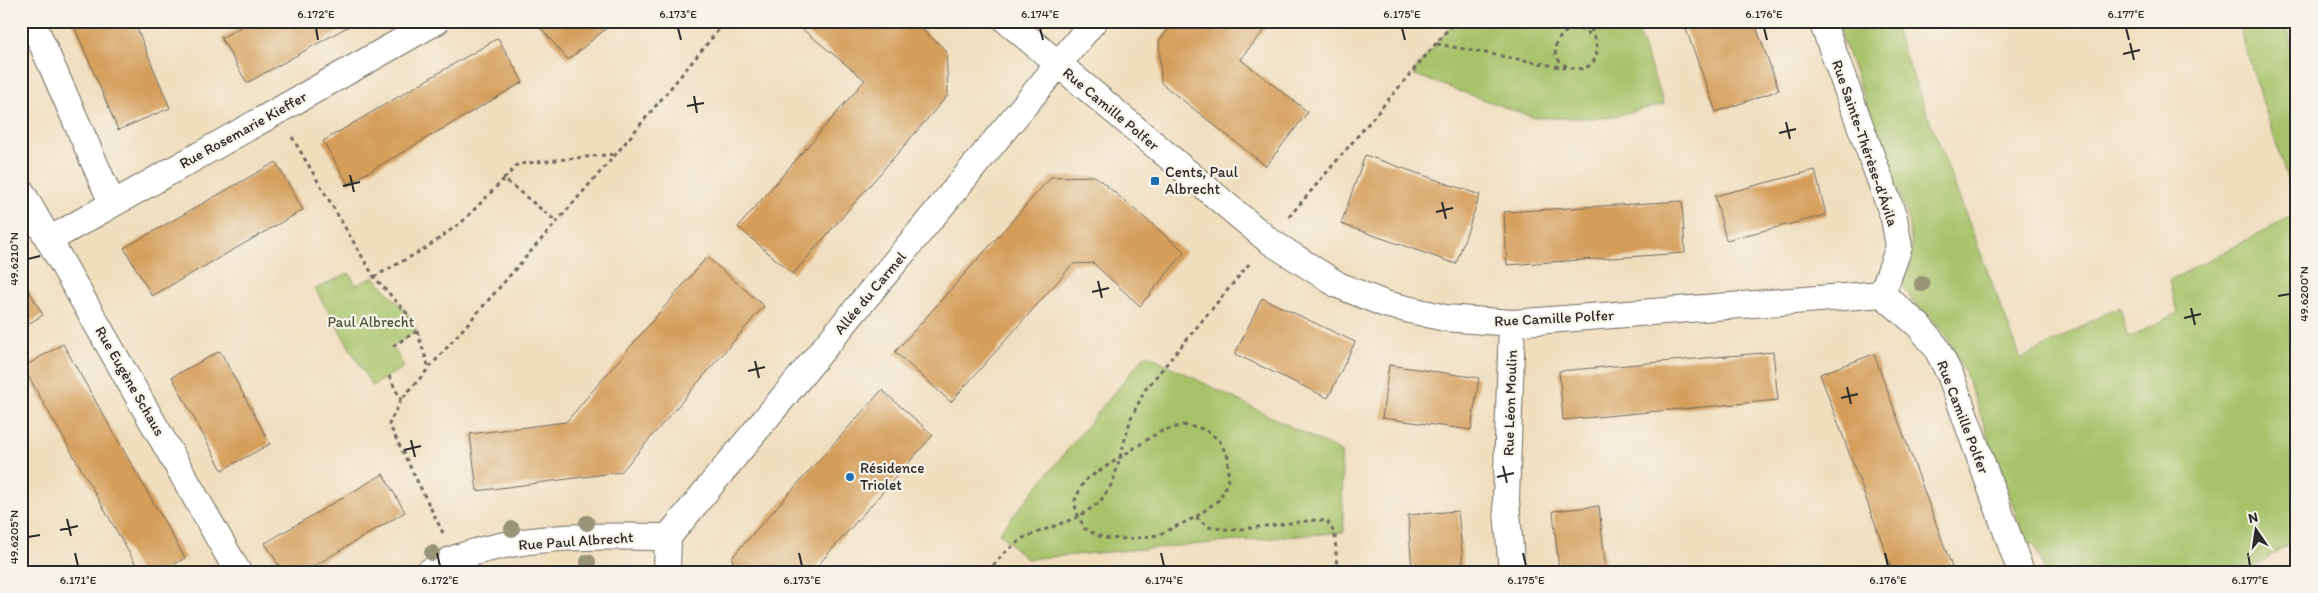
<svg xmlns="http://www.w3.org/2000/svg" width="2318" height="593" viewBox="0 0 2318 593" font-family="Itim,sans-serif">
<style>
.green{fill:#a7c269;stroke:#69764a}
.building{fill:#d49e5a}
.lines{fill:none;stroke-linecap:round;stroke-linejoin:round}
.minor-casing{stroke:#706a5e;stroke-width:28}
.path{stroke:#706a5e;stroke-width:3;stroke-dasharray:4 4;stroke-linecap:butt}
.minor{stroke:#fff;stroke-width:26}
.tree{fill:#989477}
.ticks{fill:none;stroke:#2b2b2b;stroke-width:2}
.poi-dot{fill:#1f6fb2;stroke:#f7f3e8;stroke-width:2}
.labels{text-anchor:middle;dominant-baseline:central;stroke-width:4.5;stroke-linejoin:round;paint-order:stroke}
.street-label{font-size:15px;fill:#2b2b2b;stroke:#f7f3e8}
.poi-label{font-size:15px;fill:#2b2b2b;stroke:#f7f3e8;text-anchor:start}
.park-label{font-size:15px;fill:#50583e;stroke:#f7f3e8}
.neatline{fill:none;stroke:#2b2b2b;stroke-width:2}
.ticks-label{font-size:12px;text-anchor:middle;fill:#2b2b2b}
</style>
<rect width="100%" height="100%" fill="#f7f3e8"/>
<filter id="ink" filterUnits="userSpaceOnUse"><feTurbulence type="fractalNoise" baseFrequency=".02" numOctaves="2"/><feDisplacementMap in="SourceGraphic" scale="10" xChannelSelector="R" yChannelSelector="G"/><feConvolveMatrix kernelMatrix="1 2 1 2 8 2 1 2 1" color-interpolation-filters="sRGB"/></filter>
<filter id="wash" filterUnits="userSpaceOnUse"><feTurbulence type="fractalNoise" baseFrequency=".0096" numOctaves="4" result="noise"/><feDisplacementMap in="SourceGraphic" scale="20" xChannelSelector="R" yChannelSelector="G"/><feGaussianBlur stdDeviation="1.12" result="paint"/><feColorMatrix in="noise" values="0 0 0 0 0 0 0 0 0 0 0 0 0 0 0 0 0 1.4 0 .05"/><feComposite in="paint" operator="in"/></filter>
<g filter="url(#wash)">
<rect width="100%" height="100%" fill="#f0debd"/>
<path class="green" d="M1455,21h179l30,83 -59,14h-70l-123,-44z
M1836,21h56l129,338 99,-53 8,32 50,-25 -9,-32 128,-68v325l-51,34h-201l-11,-29 -7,2 -62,-173 -17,-33 -17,-21 -19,-17 -8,-14 1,-13 7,-26 -4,-30z
M2237,21h48l12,40v149z
M349,273l7,12 18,-8 32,35 11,19 -24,15 11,21 -32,19 -57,-97z
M1146,354l195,98 3,80 -318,27 -27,-26z"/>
<g id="blocks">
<path class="building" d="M72,21h62l36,87 -52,22z
M251,21h107l-111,62 -26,-45z
M535,21h80l-47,39z
M798,21h114l34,29 2,45 -155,179 -55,-47 127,-147 -69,-56z
M1175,21h97l-32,38 68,53 -42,54 -105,-83 -2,-42z
M1683,21h71l25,69 -63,22z
M498,38l25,44 -175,102 -25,-43z
M1365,155l115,40 -24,69 -115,-40z
M276,162l27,48 -151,86 -28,-48z
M1815,170l11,45 -100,25 -11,-44z
M1095,176l90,76 -45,54 -47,-43 -20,1 -122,138 -56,-50 156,-175z
M1682,201l3,52 -178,12 -3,-53z
M707,257l57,49 -143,166 -144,19 -7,-57 96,-12z
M21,277l22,38 -22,13z
M1262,298l93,44 -27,56 -93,-44z
M63,344l122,214 -23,14h-22l-117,-205z
M220,351l50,93 -48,26 -50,-93z
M1773,352l5,48 -215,20 -4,-49z
M1874,354l78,213 -12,5h-47l-73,-198z
M1389,365l90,13 -8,52 -89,-12z
M882,390l51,45 -121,137h-78l-2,-15z
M383,474l22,38 -101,60h-21l-18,-29z
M1599,506l7,66h-47l-6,-61z
M1458,511l6,61h-52l-4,-57z"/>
</g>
</g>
<g filter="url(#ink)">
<use href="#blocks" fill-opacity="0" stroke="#706a5e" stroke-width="1"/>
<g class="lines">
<g class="minor-casing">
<path id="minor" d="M32,21l80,182
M1007,21l261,219 70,45 47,19 60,14 67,5 370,-29 37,32 17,21 15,30 70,195
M1822,21l72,197 5,29 -17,47
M21,191l217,381
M49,240l388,-219
M429,572c8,-5 18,-11 27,-14 67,-24 142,-22 212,-21
M667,572l1,-35 426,-516
M1512,572l-6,-72 6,-177"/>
</g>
<path class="path" d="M1588,21c3,9 10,21 9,30 -3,33 -56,15 -38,-12 9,-15 25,-11 36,-1
M1437,44l129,24
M292,137l82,140 32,35 11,19 12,37
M504,179l14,-15 97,-10
M1289,217l166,-196
M374,277l52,-29 37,-27 41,-42 53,43
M393,346l24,-15
M389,376l12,24
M1183,425l21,4 15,11 9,17v23l-8,19 -24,18 -38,18 -28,4 -27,-1 -18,-9 -9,-18 -1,-11 9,-19 75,-49z
M1196,517l12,10 25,3 82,-10 12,1 8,13 2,38
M443,533l-54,-109 12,-24 215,-246 110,-133
M988,572l15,-18 20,-16 55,-21 22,-15 13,-20 18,-64 14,-28 104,-126"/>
<use href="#minor" class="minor"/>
</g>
<g class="tree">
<circle cx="1922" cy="284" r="8"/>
<circle cx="587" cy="523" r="8"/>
<circle cx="512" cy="529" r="8"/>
<circle cx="432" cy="553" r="8"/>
<circle cx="588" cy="562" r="8"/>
</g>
</g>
<path class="ticks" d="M316,28l2,12M678,28l3,12M1040,28l3,12M1402,28l3,12M1764,28l3,12M2126,28l3,12M2130,43l4,17M2123,54l17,-4M694,96l3,17M687,106l17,-3M1786,122l4,17M1779,133l17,-4M350,175l4,17M343,186l17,-4M1442,202l4,17M1436,212l17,-4M28,259l12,-3M1098,281l4,17M1092,292l17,-4M2278,296l12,-2M2191,308l4,17M2184,318l17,-4M755,361l4,17M748,371l17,-4M1847,387l4,17M1841,398l17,-4M411,440l4,17M404,450l17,-4M1503,466l4,17M1497,477l17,-4M67,519l4,17M60,530l18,-4M28,537l12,-2M75,553l3,13M437,553l3,13M799,553l3,13M1161,553l3,13M1523,553l3,13M1885,553l3,13M2248,553l2,13"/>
<g class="poi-dot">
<rect x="1150" y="176" width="10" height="10" rx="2.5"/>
<circle cx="850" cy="477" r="5"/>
</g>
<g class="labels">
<g class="street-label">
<text transform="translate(1111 109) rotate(40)">Rue Camille Polfer</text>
<text transform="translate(243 130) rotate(-29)">Rue Rosemarie Kieffer</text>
<text transform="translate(1865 143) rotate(71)">Rue Sainte-Thérèse-d'Ávila</text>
<text transform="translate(870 293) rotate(-50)">Allée du Carmel</text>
<text transform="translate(1554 318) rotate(-3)">Rue Camille Polfer</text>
<text transform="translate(130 381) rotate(60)">Rue Eugène Schaus</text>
<text transform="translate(1510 403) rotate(-88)">Rue Léon Moulin</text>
<text transform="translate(1963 417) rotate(69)">Rue Camille Polfer</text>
<text transform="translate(576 541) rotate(-4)">Rue Paul Albrecht</text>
</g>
<g class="poi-label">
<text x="1165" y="172">Cents, Paul<tspan x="1165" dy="17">Albrecht</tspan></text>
<text x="860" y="468">Résidence<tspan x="860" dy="17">Triolet</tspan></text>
</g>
<g class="park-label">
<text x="371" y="322">Paul Albrecht</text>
</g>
</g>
<rect width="2318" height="593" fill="none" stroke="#f7f3e8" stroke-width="55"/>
<g transform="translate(2256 530) rotate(347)" stroke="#f7f3e8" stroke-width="4" paint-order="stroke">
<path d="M0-4L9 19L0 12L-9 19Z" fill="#2b2b2b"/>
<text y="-8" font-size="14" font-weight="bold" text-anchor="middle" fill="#2b2b2b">N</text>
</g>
<rect x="28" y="28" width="2262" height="538" class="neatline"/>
<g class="ticks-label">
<text x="316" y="18">6.172°E</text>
<text x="678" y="18">6.173°E</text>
<text x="1040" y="18">6.174°E</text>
<text x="1402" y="18">6.175°E</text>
<text x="1764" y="18">6.176°E</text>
<text x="2126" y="18">6.177°E</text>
<text transform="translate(14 259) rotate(-90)" y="4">49.6210°N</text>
<text transform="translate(2304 294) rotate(-90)" y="4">49.6200°N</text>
<text transform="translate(14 537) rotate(-90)" y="4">49.6205°N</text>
<text x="78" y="584">6.171°E</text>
<text x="440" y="584">6.172°E</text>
<text x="802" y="584">6.173°E</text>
<text x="1164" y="584">6.174°E</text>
<text x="1526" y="584">6.175°E</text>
<text x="1888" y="584">6.176°E</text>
<text x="2250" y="584">6.177°E</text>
</g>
</svg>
